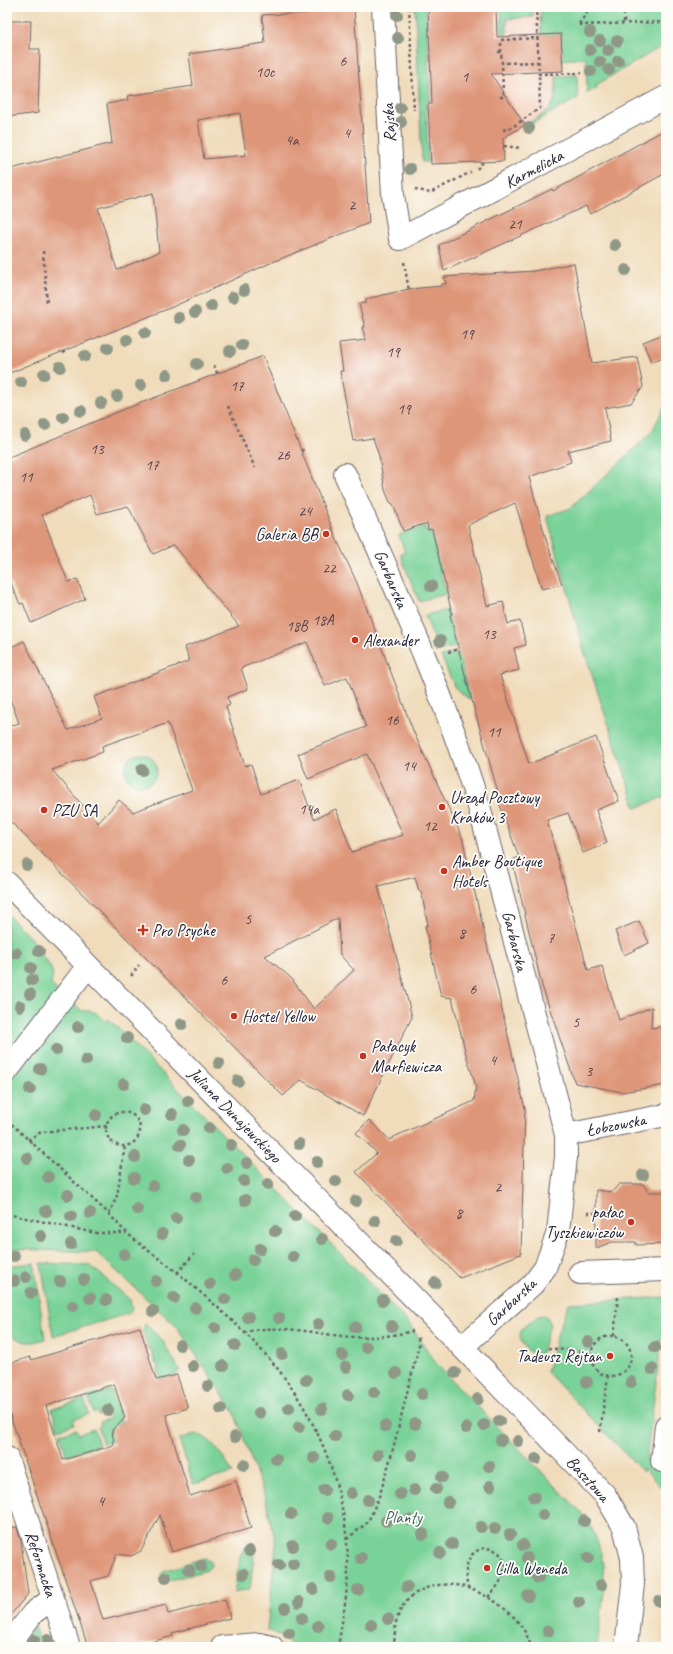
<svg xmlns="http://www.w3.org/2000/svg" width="673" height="1654" viewBox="0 0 673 1654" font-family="Caveat,sans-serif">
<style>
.built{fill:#f5d3c1}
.green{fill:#79d298;stroke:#4e7a6a}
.building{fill:#de9679;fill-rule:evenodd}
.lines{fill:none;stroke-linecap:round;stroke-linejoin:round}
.street-casing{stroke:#6a6368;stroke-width:24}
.path{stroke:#6a6368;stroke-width:2.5;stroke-dasharray:3 3;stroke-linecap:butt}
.street{stroke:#fff;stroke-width:22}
.tree{fill:#8f9887}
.poi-dot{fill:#c8321e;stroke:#fdfcf7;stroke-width:1.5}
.labels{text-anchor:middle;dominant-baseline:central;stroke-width:3.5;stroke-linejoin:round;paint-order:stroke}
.number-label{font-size:15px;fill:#513f4a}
.street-label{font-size:17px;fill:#22223b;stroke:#fdfcf7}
.poi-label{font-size:17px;fill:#22223b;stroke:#fdfcf7;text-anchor:start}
.park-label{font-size:17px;fill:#40605c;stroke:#fdfcf7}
</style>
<rect width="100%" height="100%" fill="#fdfcf7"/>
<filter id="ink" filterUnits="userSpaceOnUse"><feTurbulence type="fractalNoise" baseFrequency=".025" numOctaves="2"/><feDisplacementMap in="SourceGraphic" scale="8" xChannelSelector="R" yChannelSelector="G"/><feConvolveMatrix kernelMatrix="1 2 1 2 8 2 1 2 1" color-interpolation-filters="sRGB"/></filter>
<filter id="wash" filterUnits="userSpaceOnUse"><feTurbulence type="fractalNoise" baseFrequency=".012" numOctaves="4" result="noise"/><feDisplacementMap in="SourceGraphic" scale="16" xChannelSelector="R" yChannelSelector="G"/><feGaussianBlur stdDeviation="0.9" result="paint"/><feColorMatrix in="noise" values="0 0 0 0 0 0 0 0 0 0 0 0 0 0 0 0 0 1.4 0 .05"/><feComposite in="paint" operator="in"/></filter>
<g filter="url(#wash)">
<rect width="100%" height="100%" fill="#f0dcbb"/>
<path class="built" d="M414,7h143l1,27 -19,1 2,37 17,-1 2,38 -34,20 -22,9v23l-83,3z"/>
<path class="green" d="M415,7h11l4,94 -4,1 2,60h-6z
M501,7h32v10l-26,2v15h-5z
M540,7h126v37l-70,41 1,3 -10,5 -1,-35 -24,2 -1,-26 -20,1z
M577,75l1,23 -52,29 -1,-2c26,-15 32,-17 31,-49z
M666,404v392l-30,12 -51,-154 -38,-138 24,-8 80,-75z
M425,526l1,6 5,-1 15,63 -27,7 -19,-47 5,-2 -6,-17z
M447,610l9,36 -18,5 -13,-36z
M458,653l12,47 -15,-12 -14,-32z
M125 770a16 16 0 1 1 32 0a16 16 0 1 1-32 0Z
M7,914l32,33 2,7 9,12 3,9 -2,10 31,26c11,-2 17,3 24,11l3,-3 298,302 31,45 142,145c35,45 23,84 17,136h-304l-11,-11 -15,-6 9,-86 -11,-47 -31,-85 -57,-85 -81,-75 -89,-3z
M34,1263l11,76c-18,6 -23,3 -38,-7v-66z
M41,1263l49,2 40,35 2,10 -5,4 -74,22z
M665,1297l1,6 -20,158 20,3 -1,28 -21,-24 -1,4 -96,-100 11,-40 11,-29z
M544,1315l4,3 2,5 -8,30 -4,2h-5c-9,-8 -15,-13 -12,-26l17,-13z
M145,1324l17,16 18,31 -4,1 1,3 -17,4 -3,-15 -2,-1 -4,-14h-2l-6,-19z
M111,1390l11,34h-7c-6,5 -6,11 -2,17l-10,3 -5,-17 3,-1 -1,-4 9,-3 -2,-6 -9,2 -1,-3 -3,1 -6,-16z
M84,1399l5,15 -16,6 1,4 -16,5 -6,-20z
M76,1429l2,5 16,-5 5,16 -33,10 -6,-21z
M194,1434c18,1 30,26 39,39l-40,11 -14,-45z
M255,1545l-5,44 -16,4 6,-36 4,-9z
M204,1558l6,4 1,4 -4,4 -40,11 -6,-3v-4l3,-3z
M34,1626l7,21h-24z"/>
<g id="blocks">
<path class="building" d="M308,7h46l15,216 -94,38 -105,47 -163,66v-204l105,-27 -5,-39 21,-4 -1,-4 66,-10 -4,-32 76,-11 -3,-28 46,-2zM240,113l6,42 -42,4 -6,-39zM153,193l6,59 -42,18 -19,-62z
M428,7h68l1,30 64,-3 2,37 -72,3 34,51 -22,13 1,23 -73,3 -3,-60h4z
M7,21h24l-1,28h10l-2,64 -31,4z
M666,129v44l-76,41 -4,-8 -142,65 -5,-26 113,-56 1,2z
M574,263l18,100 45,-6 6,30 -12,16 -26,5 6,33 -43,10 3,11 -42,15 18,66 15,41 -20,5 -27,-86 -47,22 19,81 16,-4 5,22 12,-3 6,24 -12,3 5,22 -19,5 29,89 67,-27 23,64 -23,9 11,33 -24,10 -15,-40 -21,7 41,150 14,-4 17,54 33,-13 -1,21 15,-2v59l-44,7 -47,-9 -33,-97 -30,-126 7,-3 -22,-60 2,-1 -32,-113 -17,-68 2,-1 -20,-85 -4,1 -1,-7 -24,8 -10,-27 -3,-2 -5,-12 -6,-34 -6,-18 -20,3 -13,-70h3l-4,-28 27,-3 -4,-13h3l-6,-23 7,-1v-4l43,-10 33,-3 -1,-2h5l-2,-7 90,-6z
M666,333v23l-15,6 -8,-20z
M263,356l74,184 20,43 57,150 48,104 63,272 -4,145 -61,24 -104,-106 21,-19 -21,-20 13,-13 21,20 4,-3 80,-36 2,-15 -9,-28 -15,-60 -11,-2 -16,-70 3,-1 -7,-34h-2l-4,-14 -37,9 34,131 -49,99 -62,-36 -18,16 -276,-278v-91l12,-4 -12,-32v-42l17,-8 44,89 34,-12 -8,-21 95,-36 -4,-14 54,-21 -65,-81 -21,9 -25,-48 -31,8 -7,-19 -48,20 26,67 9,-3 8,20 -54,24 -8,-20 -3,1 -13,-29v-117l113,-47zM307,642l18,44 22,-9 19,50 -68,27 10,25 59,-25 36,81 -51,17 -16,-43 -22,10 -15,-39 -38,14 -10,-30 -6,2 -19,-59 4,-2 -3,-8 21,-8 -7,-21zM168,723l24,67 -59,22 -14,-12 -21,23 -46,-53 51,-18 -1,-6zM338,918l2,37 14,15 -40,39 -23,-31 -26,-22z
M639,921l10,22 -25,12 -9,-24z
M619,1184h24l5,8h18v52l-30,1v-3h-24l-16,6v-58l16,2z
M140,1327l16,53 21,-5 11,33 -22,7 24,81 46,-15 15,47 -79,24 -12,-37 -19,36 -10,5 -14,-2 -9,22 -17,5 12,39 63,-15 2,9 57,-15 5,19 -58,15 1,3 -40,11h-45l-81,-241v-42l23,-7 1,3zM114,1384l11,34 -13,12 2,15 -51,15 -17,-54z
M17,1527l4,15 7,52 -21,25v-91z"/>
</g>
</g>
<g filter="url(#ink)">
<use href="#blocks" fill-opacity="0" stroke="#6a6368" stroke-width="1"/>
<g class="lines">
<g class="street-casing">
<path id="street" d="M383,7l10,188 7,44 266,-142
M345,474c49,110 100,221 135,336l86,325v22l-8,75 -13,36 -12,16 -71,63
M7,883l455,464 143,148 19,32 8,31 1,26 -7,63
M7,1071l81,-105
M566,1135l100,-20
M580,1273l86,-3
M7,1458l62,189
M662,1461l4,-35
M7,1647l26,-34 19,-14
M222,1647l37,-3 13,3"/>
</g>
<path class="path" d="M409,7l5,103
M536,7l3,67 43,-1
M624,7v16
M579,24l12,-17
M579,25l87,-3
M498,52h3l1,11 36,-1
M501,52v-12l36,-2
M500,97h3v-3l-1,-31
M503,130l8,-2 29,-20 -1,-34
M504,146l16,2
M477,169l7,-8
M415,189l15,4 41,-21
M43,251l4,53
M404,262l5,29
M63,351l3,5
M214,365l3,8
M228,406l27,62
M301,451l5,-3
M448,652l11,-3
M131,976l8,-11
M106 1129a17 17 0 1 1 34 0a17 17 0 1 1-34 0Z
M7,1120c34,31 67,62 101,93 6,6 11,13 18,19 16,15 35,27 52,41 35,30 75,64 103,100 42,56 67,124 67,195 0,24 -6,54 -10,79
M28,1140l13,-8 66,-6
M587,1213h9
M7,1214l89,19h30
M109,1214l8,-18 8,-50
M177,1273l17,-19
M244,1333c32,-11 75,2 109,4 21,1 39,-1 60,-6
M591 1356a20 20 0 1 1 40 0a20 20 0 1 1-40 0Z
M614,1336l4,-39
M548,1348l43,5
M600,1432l8,-56
M347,1539l21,-17 12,-28 12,-41 27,-108 -1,-9
M488,1597c52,-52 -36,-73 -20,-9 27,10 56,31 63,59
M327,1647l12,-4 14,4
M394,1647c1,-10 0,-22 4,-31 10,-29 44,-37 70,-28"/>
<use href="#street" class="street"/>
</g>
<g class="tree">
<circle cx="397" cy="15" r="6"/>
<circle cx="590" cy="32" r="6"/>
<circle cx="398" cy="38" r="6"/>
<circle cx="600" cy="41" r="6"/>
<circle cx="617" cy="41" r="6"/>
<circle cx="590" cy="50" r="6"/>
<circle cx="608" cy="50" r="6"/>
<circle cx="618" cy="61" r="6"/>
<circle cx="600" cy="62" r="6"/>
<circle cx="609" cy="70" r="6"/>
<circle cx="591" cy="71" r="6"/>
<circle cx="400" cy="108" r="6"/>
<circle cx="401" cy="122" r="6"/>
<circle cx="529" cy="128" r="6"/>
<circle cx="410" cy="169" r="6"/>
<circle cx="615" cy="245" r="6"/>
<circle cx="626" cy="270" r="6"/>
<circle cx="244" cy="290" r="6"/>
<circle cx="233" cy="297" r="6"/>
<circle cx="211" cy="306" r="6"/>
<circle cx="195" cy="312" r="6"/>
<circle cx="179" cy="318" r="6"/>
<circle cx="145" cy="333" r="6"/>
<circle cx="127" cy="340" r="6"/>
<circle cx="242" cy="345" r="6"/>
<circle cx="108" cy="348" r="6"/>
<circle cx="230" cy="351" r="6"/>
<circle cx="85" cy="356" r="6"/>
<circle cx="197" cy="364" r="6"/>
<circle cx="60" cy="367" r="6"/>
<circle cx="44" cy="374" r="6"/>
<circle cx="167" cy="375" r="6"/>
<circle cx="21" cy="382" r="6"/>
<circle cx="141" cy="385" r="6"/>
<circle cx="117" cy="396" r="6"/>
<circle cx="101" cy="403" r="6"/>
<circle cx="81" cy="411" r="6"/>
<circle cx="63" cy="417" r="6"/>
<circle cx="45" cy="425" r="6"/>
<circle cx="25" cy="435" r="6"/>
<circle cx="431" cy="586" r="6"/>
<circle cx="440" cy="641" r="6"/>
<circle cx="142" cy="770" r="6"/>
<circle cx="27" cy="865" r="6"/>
<circle cx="39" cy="951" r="6"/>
<circle cx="16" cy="953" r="6"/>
<circle cx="31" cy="968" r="6"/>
<circle cx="32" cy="980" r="6"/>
<circle cx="30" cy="994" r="6"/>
<circle cx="20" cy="1006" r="6"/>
<circle cx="182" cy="1024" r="6"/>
<circle cx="78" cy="1027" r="6"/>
<circle cx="127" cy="1038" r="6"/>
<circle cx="56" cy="1050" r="6"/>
<circle cx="86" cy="1060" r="6"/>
<circle cx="219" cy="1063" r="6"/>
<circle cx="40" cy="1069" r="6"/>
<circle cx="238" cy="1081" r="6"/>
<circle cx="124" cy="1084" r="6"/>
<circle cx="30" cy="1089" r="6"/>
<circle cx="188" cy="1101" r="6"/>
<circle cx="144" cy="1110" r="6"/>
<circle cx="172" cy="1114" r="6"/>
<circle cx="96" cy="1115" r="6"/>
<circle cx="209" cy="1128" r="6"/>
<circle cx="183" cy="1130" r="6"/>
<circle cx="299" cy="1144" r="6"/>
<circle cx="180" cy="1145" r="6"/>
<circle cx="231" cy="1145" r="6"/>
<circle cx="135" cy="1157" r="6"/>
<circle cx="27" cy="1158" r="6"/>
<circle cx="189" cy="1160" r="6"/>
<circle cx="317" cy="1162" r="6"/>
<circle cx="247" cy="1163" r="6"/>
<circle cx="227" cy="1168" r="6"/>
<circle cx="643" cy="1175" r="6"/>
<circle cx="48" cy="1177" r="6"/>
<circle cx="134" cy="1178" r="6"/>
<circle cx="244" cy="1181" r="6"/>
<circle cx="336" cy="1181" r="6"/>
<circle cx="268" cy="1184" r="6"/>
<circle cx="153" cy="1186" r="6"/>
<circle cx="68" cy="1195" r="6"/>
<circle cx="196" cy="1197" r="6"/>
<circle cx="245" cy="1200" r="6"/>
<circle cx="356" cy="1201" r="6"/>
<circle cx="137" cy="1209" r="6"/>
<circle cx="46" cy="1211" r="6"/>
<circle cx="90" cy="1213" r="6"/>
<circle cx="71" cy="1216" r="6"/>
<circle cx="295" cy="1216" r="6"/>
<circle cx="176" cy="1218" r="6"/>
<circle cx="375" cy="1221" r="6"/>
<circle cx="275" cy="1231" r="6"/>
<circle cx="162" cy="1234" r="6"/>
<circle cx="41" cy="1236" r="6"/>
<circle cx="322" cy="1239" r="6"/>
<circle cx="396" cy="1241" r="6"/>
<circle cx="71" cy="1244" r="6"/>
<circle cx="260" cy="1249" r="6"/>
<circle cx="124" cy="1254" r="6"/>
<circle cx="14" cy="1256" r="6"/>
<circle cx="293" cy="1257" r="6"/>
<circle cx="253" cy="1260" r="6"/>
<circle cx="235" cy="1275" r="6"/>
<circle cx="26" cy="1277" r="6"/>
<circle cx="84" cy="1279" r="6"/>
<circle cx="14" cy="1281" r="6"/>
<circle cx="60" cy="1281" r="6"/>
<circle cx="156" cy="1281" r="6"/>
<circle cx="435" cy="1283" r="6"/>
<circle cx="210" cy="1284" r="6"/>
<circle cx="31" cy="1293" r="6"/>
<circle cx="90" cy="1298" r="6"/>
<circle cx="174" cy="1298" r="6"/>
<circle cx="225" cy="1299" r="6"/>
<circle cx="106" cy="1300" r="6"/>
<circle cx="383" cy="1300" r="6"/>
<circle cx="73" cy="1306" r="6"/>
<circle cx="195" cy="1308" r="6"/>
<circle cx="153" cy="1311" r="6"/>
<circle cx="248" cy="1317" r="6"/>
<circle cx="279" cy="1318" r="6"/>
<circle cx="318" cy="1324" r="6"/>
<circle cx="392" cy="1326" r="6"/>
<circle cx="355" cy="1327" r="6"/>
<circle cx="215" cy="1328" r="6"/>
<circle cx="588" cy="1342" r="6"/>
<circle cx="180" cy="1345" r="6"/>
<circle cx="235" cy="1345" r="6"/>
<circle cx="366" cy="1347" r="6"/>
<circle cx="655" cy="1347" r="6"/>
<circle cx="282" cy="1354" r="6"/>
<circle cx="342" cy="1355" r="6"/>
<circle cx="193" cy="1366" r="6"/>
<circle cx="223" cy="1366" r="6"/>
<circle cx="346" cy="1367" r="6"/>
<circle cx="652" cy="1369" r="6"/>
<circle cx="396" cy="1373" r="6"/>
<circle cx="455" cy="1373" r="6"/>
<circle cx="306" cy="1380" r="6"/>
<circle cx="587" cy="1382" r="6"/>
<circle cx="631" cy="1382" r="6"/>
<circle cx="208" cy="1386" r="6"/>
<circle cx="374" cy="1392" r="6"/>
<circle cx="422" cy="1394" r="6"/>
<circle cx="348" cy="1395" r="6"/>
<circle cx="478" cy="1399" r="6"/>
<circle cx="289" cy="1408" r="6"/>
<circle cx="221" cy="1409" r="6"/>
<circle cx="322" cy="1409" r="6"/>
<circle cx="108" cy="1410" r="6"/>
<circle cx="259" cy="1413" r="6"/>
<circle cx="499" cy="1421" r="6"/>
<circle cx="415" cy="1424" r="6"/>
<circle cx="484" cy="1425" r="6"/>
<circle cx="385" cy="1426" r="6"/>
<circle cx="299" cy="1427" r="6"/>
<circle cx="466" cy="1428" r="6"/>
<circle cx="335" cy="1436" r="6"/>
<circle cx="235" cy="1437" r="6"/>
<circle cx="501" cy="1440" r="6"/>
<circle cx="518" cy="1441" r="6"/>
<circle cx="378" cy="1455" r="6"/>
<circle cx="412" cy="1455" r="6"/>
<circle cx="314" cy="1458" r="6"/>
<circle cx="276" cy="1459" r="6"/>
<circle cx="536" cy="1459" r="6"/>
<circle cx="244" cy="1465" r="6"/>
<circle cx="489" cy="1466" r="6"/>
<circle cx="442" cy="1477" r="6"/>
<circle cx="490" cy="1486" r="6"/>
<circle cx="436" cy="1489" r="6"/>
<circle cx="324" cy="1490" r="6"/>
<circle cx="414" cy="1490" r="6"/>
<circle cx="351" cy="1493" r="6"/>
<circle cx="400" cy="1494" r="6"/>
<circle cx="534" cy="1497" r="6"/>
<circle cx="368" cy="1500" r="6"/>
<circle cx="448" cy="1502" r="6"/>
<circle cx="291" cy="1514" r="6"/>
<circle cx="543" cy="1515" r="6"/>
<circle cx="328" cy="1518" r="6"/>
<circle cx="409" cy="1520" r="6"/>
<circle cx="386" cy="1521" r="6"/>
<circle cx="584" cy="1521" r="6"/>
<circle cx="481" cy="1527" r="6"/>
<circle cx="495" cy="1528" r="6"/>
<circle cx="423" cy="1534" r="6"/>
<circle cx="510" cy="1534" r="6"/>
<circle cx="331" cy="1544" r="6"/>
<circle cx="452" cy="1544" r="6"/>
<circle cx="523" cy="1545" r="6"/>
<circle cx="293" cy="1546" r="6"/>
<circle cx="249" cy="1551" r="6"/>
<circle cx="440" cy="1553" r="6"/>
<circle cx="361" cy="1558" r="6"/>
<circle cx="527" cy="1558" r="6"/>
<circle cx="588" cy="1558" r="6"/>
<circle cx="293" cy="1564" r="6"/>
<circle cx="279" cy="1565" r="6"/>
<circle cx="201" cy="1566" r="6"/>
<circle cx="189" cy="1570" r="6"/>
<circle cx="244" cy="1574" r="6"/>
<circle cx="166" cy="1577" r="6"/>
<circle cx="331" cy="1577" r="6"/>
<circle cx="538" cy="1578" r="6"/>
<circle cx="601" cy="1585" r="6"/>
<circle cx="407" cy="1587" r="6"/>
<circle cx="313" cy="1589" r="6"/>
<circle cx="358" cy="1590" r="6"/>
<circle cx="528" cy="1596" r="6"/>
<circle cx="659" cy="1601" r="6"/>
<circle cx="299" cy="1602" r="6"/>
<circle cx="579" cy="1602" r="6"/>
<circle cx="285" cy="1608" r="6"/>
<circle cx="302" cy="1618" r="6"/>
<circle cx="388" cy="1619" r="6"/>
<circle cx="371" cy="1625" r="6"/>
<circle cx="318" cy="1626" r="6"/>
<circle cx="548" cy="1631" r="6"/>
<circle cx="289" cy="1633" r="6"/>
<circle cx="34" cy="1640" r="6"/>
<circle cx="48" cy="1640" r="6"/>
</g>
</g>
<g class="poi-dot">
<circle cx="326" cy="534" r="4"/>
<circle cx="355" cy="640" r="4"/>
<circle cx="442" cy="807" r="4"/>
<circle cx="44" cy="810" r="4"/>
<circle cx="444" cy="871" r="4"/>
<path d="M141 924h4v4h4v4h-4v4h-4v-4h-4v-4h4z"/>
<circle cx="234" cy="1016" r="4"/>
<circle cx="363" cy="1056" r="4"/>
<circle cx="631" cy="1222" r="4"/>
<circle cx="610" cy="1356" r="4"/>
<circle cx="487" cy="1568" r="4"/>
</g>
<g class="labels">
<g class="number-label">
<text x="343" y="61">6</text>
<text x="265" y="72">10c</text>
<text x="465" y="77">1</text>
<text x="347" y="133">4</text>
<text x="292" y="140">4a</text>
<text x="352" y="205">2</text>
<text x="515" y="224">21</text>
<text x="467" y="334">19</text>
<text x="393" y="352">19</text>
<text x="237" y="386">17</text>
<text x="404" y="409">19</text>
<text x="97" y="449">13</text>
<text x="283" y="455">26</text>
<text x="152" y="465">17</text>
<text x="26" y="477">11</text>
<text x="305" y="511">24</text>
<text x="329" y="568">22</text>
<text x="323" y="620">18A</text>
<text x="297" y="626">18B</text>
<text x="489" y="634">13</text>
<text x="392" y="720">16</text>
<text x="494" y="732">11</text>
<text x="409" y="766">14</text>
<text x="309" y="809">14a</text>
<text x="430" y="826">12</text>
<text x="248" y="919">5</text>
<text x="462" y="933">8</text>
<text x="551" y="938">7</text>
<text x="224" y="980">6</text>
<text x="473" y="989">6</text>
<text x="576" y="1022">5</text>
<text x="493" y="1060">4</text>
<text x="589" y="1071">3</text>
<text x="498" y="1187">2</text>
<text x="459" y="1213">8</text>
<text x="101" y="1501">4</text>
</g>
<g class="street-label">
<text transform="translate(389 123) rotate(-93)">Rajska</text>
<text transform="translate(534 169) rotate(-28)">Karmelicka</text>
<text transform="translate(391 579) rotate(67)">Garbarska</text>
<text transform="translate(515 941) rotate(76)">Garbarska</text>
<text transform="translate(235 1115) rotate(46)">Juliana Dunajewskiego</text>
<text transform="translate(616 1125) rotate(-11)">Łobzowska</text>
<text transform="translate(511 1302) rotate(-43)">Garbarska</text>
<text transform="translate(588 1479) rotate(48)">Basztowa</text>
<text transform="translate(41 1564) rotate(72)">Reformacka</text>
</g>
<g class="poi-label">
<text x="318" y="534" text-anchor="end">Galeria BB</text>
<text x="363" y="640">Alexander</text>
<text x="450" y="797">Urząd Pocztowy<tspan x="450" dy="20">Kraków 3</tspan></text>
<text x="52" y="810">PZU SA</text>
<text x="452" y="861">Amber Boutique<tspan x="452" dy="20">Hotels</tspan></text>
<text x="152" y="930">Pro Psyche</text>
<text x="242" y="1016">Hostel Yellow</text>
<text x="371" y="1046">Pałacyk<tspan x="371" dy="20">Marfiewicza</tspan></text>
<text x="623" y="1212" text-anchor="end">pałac<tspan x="623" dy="20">Tyszkiewiczów</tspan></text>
<text x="602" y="1356" text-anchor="end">Tadeusz Rejtan</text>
<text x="495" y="1568">Lilla Weneda</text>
</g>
<g class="park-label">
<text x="403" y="1517">Planty</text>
</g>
</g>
<rect width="673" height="1654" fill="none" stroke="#fdfcf7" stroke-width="24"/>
</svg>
